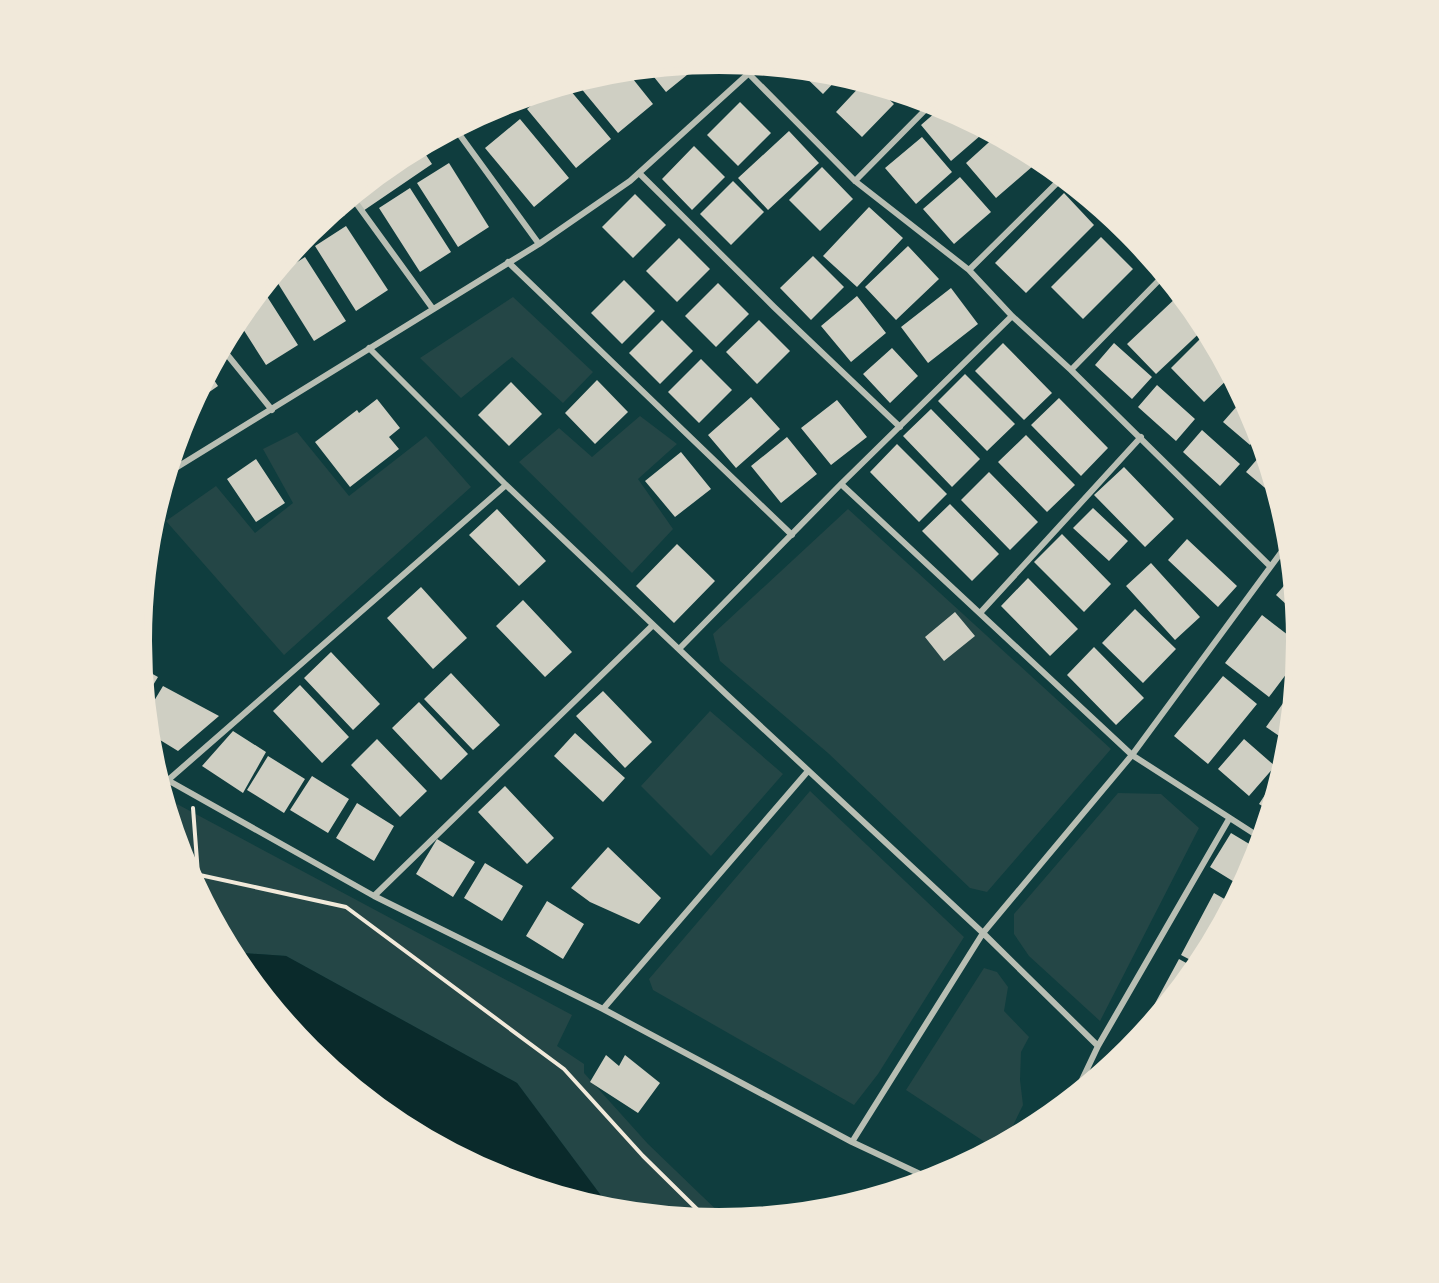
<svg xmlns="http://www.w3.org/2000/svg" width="1439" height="1283" viewBox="0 0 1439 1283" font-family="'Alegreya Sans',sans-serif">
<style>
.green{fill:#244646}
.water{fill:#0a2a2b}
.building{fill:#cfcfc3}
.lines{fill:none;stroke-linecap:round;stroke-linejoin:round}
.path{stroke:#f1e9da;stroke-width:4}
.minor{stroke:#b8beb3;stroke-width:6}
.rim{fill:none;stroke:#f1e9da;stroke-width:8}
</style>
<rect width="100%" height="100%" fill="#0f3d3e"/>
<path class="green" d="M513,297l80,75 -30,31 -51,-46 -51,41 -41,-40z
M640,416l37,28 -39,35 35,50 -41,44 -113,-111 40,-34 33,29z
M297,432l52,64 77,-60 45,51 -187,168 -118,-134 50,-35 39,47 38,-30 -30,-54z
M848,509l263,240 -124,143 -17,-4 -142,-135 -108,-92 -7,-27z
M710,711l73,63 -72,82 -70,-70z
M810,791l154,146 -86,137 -24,31 -201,-115 -4,-11z
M1118,793l43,1 38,34 -99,193 -71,-65 -15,-22v-20z
M162,796l410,219 -15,31 27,18v9l64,71 81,78 -10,1 -105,-10 -97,-130 -231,-127 -57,-4 -47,-88z
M984,968l13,4 11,15 -4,24 25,26 -8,15 -1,28 3,25 -20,41 -6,4 -91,-60z"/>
<path class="water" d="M229,952l57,4 231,127 97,130 -8,-1 -109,-33 -101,-54 -88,-73 -72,-88z"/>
<path class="building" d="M703,62l-37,30 -20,-25z
M795,67l38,4 9,3 -19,20z
M625,69l28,35 -35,29 -43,-52 31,-10z
M865,81l7,2 22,21 -32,33 -26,-25z
M563,84h2l46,55 -35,29 -49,-59 26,-22z
M740,102l31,31 -33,33 -31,-31z
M944,105l44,24 -37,32 -30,-36z
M520,119l49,59 -35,29 -49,-59z
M789,131l30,32 -51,47 -30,-32z
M998,134l13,7 22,25 -37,32 -30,-35z
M439,135l6,8 -19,12 6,9 -69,47 -11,-17 45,-36z
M922,137l30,35 -36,32 -31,-36z
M694,146l31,31 -33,33 -30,-31z
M449,163l40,64 -31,20 -41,-64z
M822,167l31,32 -33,32 -31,-31z
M960,177l31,35 -37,32 -31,-35z
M733,181l31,31 -33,33 -31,-31z
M410,188l41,64 -31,20 -41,-64z
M1064,193l30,32 -68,68 -31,-30z
M635,194l31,31 -33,33 -31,-31z
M339,205l6,10 -50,33 14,-18z
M869,207l34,31 -46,49 -34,-31z
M346,226l42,64 -32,21 -41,-65z
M1101,237l32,32 -50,50 -32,-32z
M679,238l31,31 -33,33 -31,-31z
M908,246l31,33 -43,41 -31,-33z
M813,256l31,31 -33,33 -31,-32z
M305,257l41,64 -32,20 -40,-64z
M624,280l31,31 -33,33 -31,-31z
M718,283l31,31 -33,33 -31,-31z
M261,287l37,58 -32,20 -30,-47z
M951,288l27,36 -50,39 -27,-36z
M1179,295l28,31 -51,48 -29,-30z
M857,296l29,37 -35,29 -30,-36z
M662,320l31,31 -33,33 -31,-31z
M759,320l31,31 -33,33 -31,-32z
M1208,331l25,43 -29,28 -33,-34z
M1003,343l49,50 -28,27 -49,-49z
M1114,343l38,34 -20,22 -37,-34z
M892,348l26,28 -28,27 -27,-29z
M701,359l31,31 -33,33 -31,-31z
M208,371l10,15 -29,20 1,-1z
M965,374l50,50 -28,27 -49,-50z
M597,380l31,32 -33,32 -30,-31z
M511,382l31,32 -33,32 -31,-31z
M1157,385l38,34 -19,22 -38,-34z
M751,397l29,32 -44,39 -28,-33z
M1245,397l12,22 4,14 -11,12 -27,-23z
M1059,398l49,50 -27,28 -50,-51z
M377,399l23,29 -11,9 10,12 -49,38 -35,-45 42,-32 2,3z
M837,400l30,37 -36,28 -30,-37z
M931,409l49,50 -28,28 -49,-51z
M1202,430l38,34 -20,22 -37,-34z
M1026,435l49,50 -28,27 -49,-50z
M787,437l30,37 -36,29 -30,-37z
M897,444l50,50 -28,28 -49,-50z
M1266,449l3,11 13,42 -36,-30z
M681,452l30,37 -36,28 -30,-36z
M256,459l29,44 -29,19 -29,-43z
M1124,467l50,52 -29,28 -51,-52z
M989,472l49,50 -28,28 -49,-50z
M950,504l49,50 -27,27 -50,-50z
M1093,508l35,33 -19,20 -36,-33z
M497,509l49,52 -27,25 -50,-51z
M1062,534l49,50 -27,28 -50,-50z
M1187,539l50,47 -19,21 -50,-47z
M677,544l38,37 -41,42 -38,-37z
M1151,563l49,54 -25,23 -49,-54z
M1294,574l4,37v4l-22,-20z
M1028,578l50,51 -28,27 -49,-50z
M421,587l46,51 -34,31 -46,-51z
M523,600l49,52 -27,25 -49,-51z
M1135,609l41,40 -33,34 -41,-40z
M955,612l20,24 -31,25 -19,-24z
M1262,615l39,30 -2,12 -30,40 -44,-34z
M1094,647l50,51 -28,27 -49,-50z
M331,652l49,52 -27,26 -49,-52z
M140,667l18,10 -14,23 -1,-10z
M451,673l49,52 -27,25 -49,-51z
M1223,676l34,28 -49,60 -34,-28z
M300,685l49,52 -27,26 -49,-52z
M163,686l56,30 -41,35 -31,-19 -2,-16z
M603,691l49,51 -27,26 -49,-52z
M1286,699l9,6 -4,39 -25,-17z
M419,702l49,52 -27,26 -49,-52z
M233,731l33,21 -23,41 -41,-27z
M575,733l50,45 -22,24 -49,-46z
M377,739l50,52 -27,26 -49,-52z
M1244,739l31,27 -26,30 -31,-27z
M268,756l37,23 -21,34 -37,-23z
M1281,770l3,3 -12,39 -13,-8z
M312,776l37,23 -21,34 -38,-23z
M505,786l49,52 -27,26 -49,-52z
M357,803l37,23 -20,35 -38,-23z
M1231,833l30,18 -4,13 -13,24 -34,-21z
M437,839l38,23 -22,35 -37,-23z
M608,847l53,51 -22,26 -49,-22 -19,-14z
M485,863l38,23 -21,35 -38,-23z
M1214,893l21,12 -33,61 -21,-11z
M547,901l37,23 -21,35 -37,-23z
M1179,959l20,11 -45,55 -8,-5z
M1142,1024l8,5 -20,24 -8,6z
M606,1055l13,11 6,-11 35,28 -22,30 -48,-31z"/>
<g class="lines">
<path class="path" d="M193,808l5,66
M186,872l160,35 218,162 79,87 67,66"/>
<path class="minor" d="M749,74l106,107 114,89 43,46 59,54 199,196
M454,127l85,117
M639,173l135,134 126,120
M855,181l78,-79
M1084,192l59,53
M351,196l82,113
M508,262l284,273
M969,270l95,-94
M221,347l51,63
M369,348l137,137 220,209 257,239 115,113
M1071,370l95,-97
M166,474l373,-230 91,-63 129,-117
M841,484l291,271 132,85
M980,613l161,-176
M679,649l162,-165 171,-168
M155,773l219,123 229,113 249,133 83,39
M167,781l339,-296
M374,896l279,-271
M603,1009l205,-238
M1072,1101l26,-55 131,-227
M852,1142l131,-209 149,-178 159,-216"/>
</g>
<path d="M0 0H1439V1283H0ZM148 641a571 571 0 1 1 1142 0a571 571 0 1 1-1142 0Z" fill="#f1e9da" fill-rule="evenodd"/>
<path class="rim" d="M148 641a571 571 0 1 1 1142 0a571 571 0 1 1-1142 0Z"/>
</svg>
